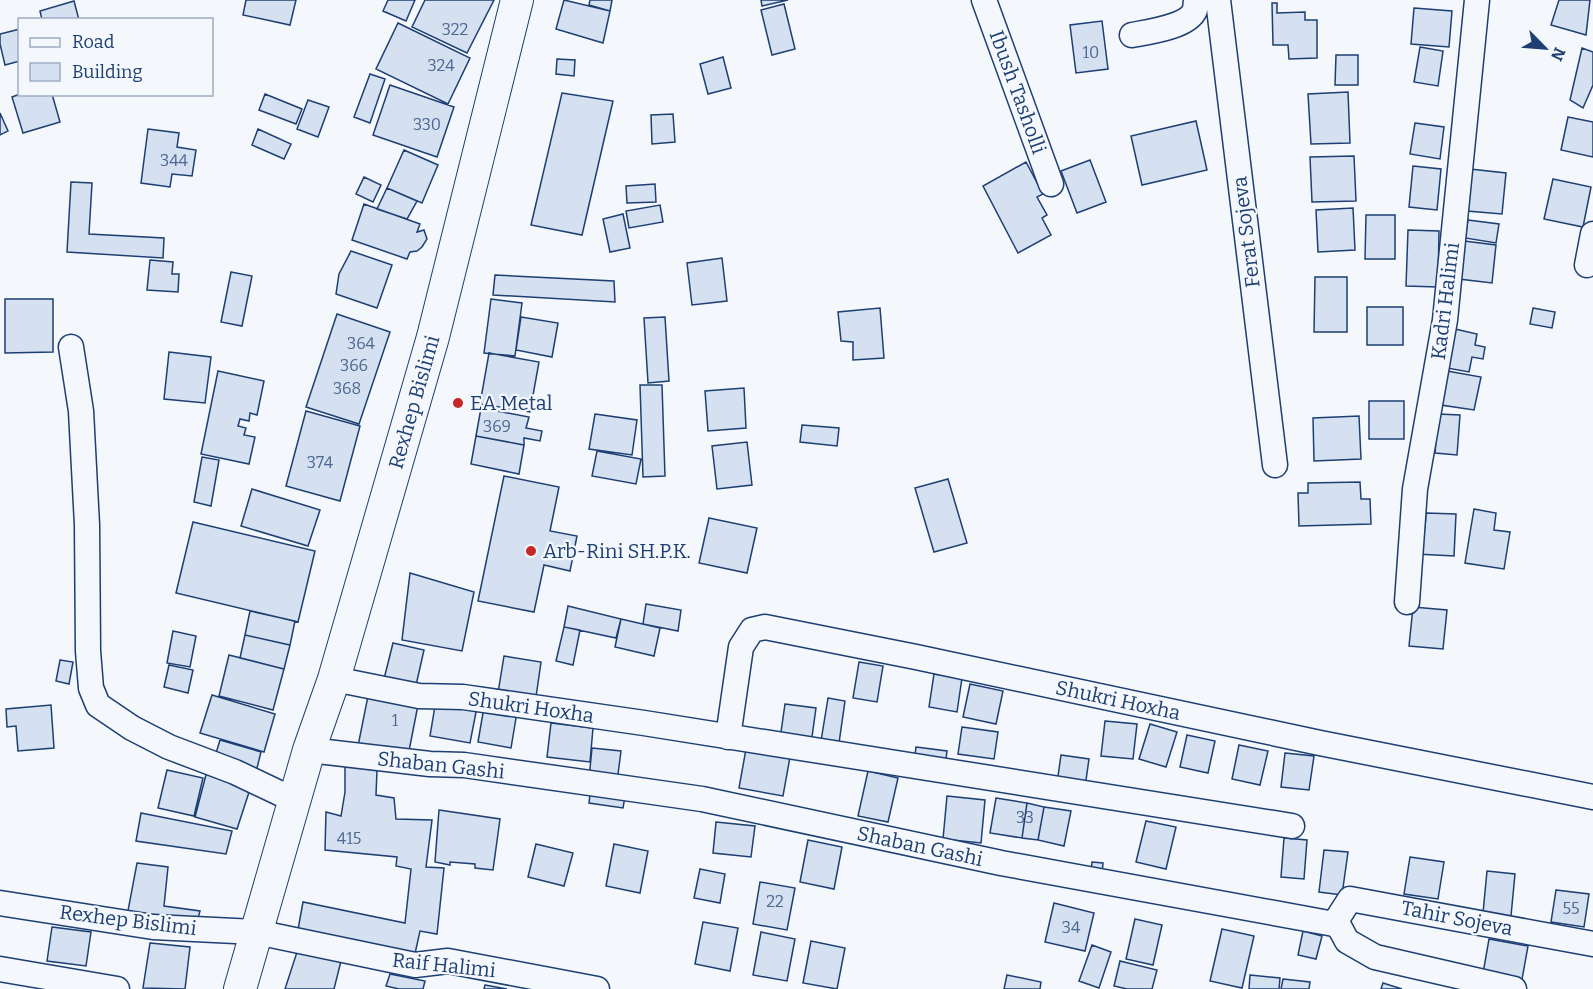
<svg xmlns="http://www.w3.org/2000/svg" width="1593" height="989" viewBox="0 0 1593 989" font-family="Bitter,serif">
<style>
.building{fill:#d5e0f0;stroke:#1d3f73;stroke-width:1.5}
.lines{fill:none;stroke-linecap:round;stroke-linejoin:round}
.minor-casing{stroke:#1d3f73;stroke-width:27}
.major-casing{stroke:#1d3f73;stroke-width:34}
.minor{stroke:#f4f7fb;stroke-width:24}
.major{stroke:#f4f7fb;stroke-width:32}
.poi-dot{fill:#c62828;stroke:#f4f7fb;stroke-width:2}
.labels{text-anchor:middle;dominant-baseline:central;stroke-width:4.5;stroke-linejoin:round;paint-order:stroke}
.number-label{font-size:16px;fill:#4b6792}
.street-label{font-size:20px;fill:#1d3f73;stroke:#f4f7fb}
.poi-label{font-size:20px;fill:#1d3f73;stroke:#f4f7fb;text-anchor:start}
</style>
<rect width="100%" height="100%" fill="#f4f7fb"/>
<path class="building" d="M246,0h50l-6,25 -47,-10z
M388,0h27l-9,21 -23,-10z
M425,0h69l-27,53 -55,-26z
M564,0l46,11 -7,32 -47,-14z
M590,0h22l-2,11 -21,-6z
M761,0h27l-26,6z
M1559,0h31l-4,35 -35,-10z
M74,1l5,19h-37l-2,-9z
M1272,3h5v10l28,-1v8h12v38l-28,1 -1,-14h-15z
M784,4l11,45 -23,6 -11,-45z
M1414,8l38,3 -3,36 -38,-3z
M1102,21l6,48 -32,4 -6,-48z
M398,23l72,35 -22,46 -72,-35z
M20,29v32l-15,4 -5,-21v-10z
M1420,47l23,4 -5,35 -24,-4z
M1582,48l11,4v33l-10,23 -13,-8z
M1336,55h22v30h-23z
M723,57l8,31 -23,6 -8,-30z
M557,59l18,1 -1,16 -18,-2z
M370,74l15,5 -15,44 -16,-6z
M390,85l64,22 -17,50 -64,-22z
M1348,92l2,51 -39,1 -3,-50z
M562,93l51,8 -31,134 -51,-10z
M20,94h32l8,28 -37,11 -11,-36z
M265,94l37,15 -6,15 -37,-14z
M308,100l21,7 -11,30 -21,-8z
M0,113l8,18 -8,4z
M673,114l2,28 -23,2 -1,-29z
M1568,117l25,5v35l-32,-7z
M1196,121l11,49 -65,15 -11,-49z
M1415,123l29,4 -4,32 -30,-5z
M148,129l31,4 -2,14 19,3 -4,26 -20,-2 -2,13 -29,-4z
M258,129l33,15 -7,15 -32,-14z
M404,150l34,15 -16,38 -35,-15z
M1354,156l2,45 -44,1 -2,-45z
M1090,160l16,42 -29,11 -16,-42z
M1026,162l17,32 -6,3 10,18 -5,3 9,17 -33,18 -35,-67z
M1413,166l28,3 -4,41 -28,-3z
M1470,169l36,4 -4,41 -35,-3z
M364,177l17,8 -8,17 -17,-8z
M1553,179l38,8 -8,40 -39,-8z
M71,182l21,1 -3,51 75,4 -1,20 -96,-6z
M655,184l1,18 -29,1 -1,-17z
M387,188l30,13 -10,18 -30,-10z
M364,204l56,20 -3,8 7,-2 3,9 -5,8 -5,4 -7,1 -3,7 -55,-19z
M660,205l3,17 -34,6 -3,-17z
M1353,208l2,42 -37,2 -2,-42z
M623,214l7,34 -20,4 -7,-33z
M1366,215h29v44h-30z
M1468,220l31,4 -3,19 -31,-5z
M1408,230l31,1 -1,56 -32,-1z
M1464,241l32,4 -4,38 -33,-4z
M351,251l41,14 -15,43 -41,-14 3,-20z
M722,258l5,43 -35,4 -5,-42z
M150,260l23,2 -1,12h7l-1,18 -31,-2z
M231,272l21,4 -10,50 -21,-4z
M495,275l119,6 1,21 -122,-7z
M1315,277h32v55h-33z
M5,299h48v53l-48,1z
M491,299l31,4 -7,53 -31,-3z
M1367,307h36v38h-36z
M880,308l4,50 -31,2v-18l-12,-1 -3,-29z
M1533,308l22,4 -3,16 -22,-4z
M337,314l53,18 -31,92 -53,-17z
M521,317l37,6 -6,34 -36,-7z
M665,317l4,64 -21,2 -4,-65z
M1455,329l22,5 -2,11 10,2 -2,12 -11,-2 -3,15 -22,-4z
M169,352l42,5 -6,46 -41,-4z
M489,353l50,9 -9,50 -50,-8z
M218,371l46,10 -7,34 -7,-2 -1,8 -9,-2 -2,7 8,2 -2,7 11,2 -6,27 -48,-10z
M1447,371l34,6 -7,33 -33,-5z
M640,385h22l3,91 -22,1z
M744,388l2,40 -38,3 -3,-40z
M1369,401h35v38h-35z
M481,408l48,9 -3,11 16,3 -2,10 -16,-3v7l-48,-9z
M306,411l54,15 -20,75 -54,-15z
M595,414l42,6 -5,35 -43,-6z
M1438,414l22,1 -3,40 -22,-2z
M1359,416l2,43 -47,2 -1,-43z
M802,425l37,3 -2,18 -37,-4z
M476,436l48,9 -5,29 -48,-10z
M747,442l5,43 -35,4 -5,-43z
M597,451l44,8 -5,25 -44,-8z
M202,457l17,3 -8,46 -17,-4z
M504,476l55,11 -9,44 27,5 -7,35 -26,-6 -10,47 -56,-11z
M948,479l19,64 -33,9 -19,-64z
M1360,482l1,17h9l1,25 -72,2 -1,-33h10v-10z
M252,489l68,21 -12,36 -67,-20z
M1474,509l22,4 -2,17 16,2 -6,37 -39,-6z
M1426,513l30,1 -2,42 -38,-2 1,-27 8,1z
M709,518l48,10 -10,45 -48,-10z
M193,522l122,29 -17,71 -122,-29z
M410,573l64,19 -12,59 -60,-11z
M646,604l35,6 -3,21 -35,-7z
M568,606l53,13 -5,19 -52,-11z
M1413,607l34,3 -4,39 -34,-3z
M250,611l45,10 -5,24 -45,-10z
M621,619l39,9 -6,28 -39,-9z
M564,627l16,3 -7,35 -17,-4z
M173,631l23,5 -6,31 -23,-4z
M245,635l45,10 -6,24 -44,-11z
M393,643l31,7 -10,44 -32,-7z
M229,655l55,14 -11,41 -54,-14z
M504,656l37,6 -6,42 -38,-5z
M60,660l13,2 -4,22 -13,-3z
M859,662l24,4 -6,36 -24,-4z
M169,665l24,5 -5,23 -24,-6z
M934,674l28,4 -5,34 -28,-5z
M970,684l33,7 -7,33 -33,-7z
M369,691l50,9 -12,61 -50,-10z
M212,695l63,19 -11,38 -64,-19z
M828,698l17,3 -6,42 -18,-2z
M436,700l41,7 -7,36 -40,-7z
M785,704l31,4 -5,36 -31,-5z
M51,705l3,43 -36,3 -2,-25 -9,1 -1,-18z
M484,707l33,5 -6,36 -33,-6z
M1105,721l32,3 -4,35 -32,-3z
M551,723l42,5 -3,34 -43,-5z
M1150,724l27,8 -11,35 -27,-8z
M962,727l36,5 -4,27 -36,-5z
M1187,735l28,6 -7,32 -28,-6z
M220,740l41,12 -5,20 -42,-12z
M1239,745l29,6 -8,34 -28,-6z
M916,747l31,4 -2,16 -31,-4z
M592,748l29,3 -4,31 -28,-3z
M746,749l44,8 -7,39 -44,-8z
M1285,753l29,3 -5,34 -28,-3z
M1061,755l28,4 -4,28 -28,-4z
M345,764l32,6 -1,25 18,3 2,21 36,1 -6,47 18,1 -7,66 -17,-3 -6,27 -117,-23 6,-33 102,21 6,-54 -15,-3 1,-9 -72,-7 1,-38 15,4 4,-24z
M167,770l36,8 -9,38 -36,-8z
M207,771l45,12 -15,46 -42,-12z
M868,771l30,7 -10,44 -30,-6z
M591,786l35,5 -3,17 -34,-5z
M947,796l38,4 -4,43 -38,-4z
M996,798l31,5 -5,35 -32,-5z
M1027,803l17,4 -6,33 -16,-2z
M1044,807l27,4 -7,35 -26,-6z
M439,810l61,9 -7,51 -18,-2v-4l-25,-2v3l-15,-3z
M141,813l91,18 -6,23 -90,-13z
M1146,821l30,6 -10,42 -30,-7z
M716,822l39,4 -4,31 -38,-4z
M1284,838l23,2 -3,39 -23,-2z
M808,840l34,7 -8,42 -34,-7z
M536,844l37,9 -9,33 -36,-9z
M614,844l34,7 -8,42 -34,-7z
M1324,850l24,2 -6,43 -23,-3z
M1410,857l34,5 -6,37 -34,-5z
M1092,862l11,1 -1,12 -11,-1z
M137,863l31,4 -4,39 36,5 -4,15 -69,-10z
M700,869l25,5 -5,29 -26,-5z
M1487,871l28,3 -4,42 -28,-3z
M760,882l35,6 -8,42 -34,-6z
M1556,890l33,4 -5,33 -33,-5z
M1054,903l40,10 -9,38 -40,-9z
M1135,919l27,6 -9,40 -27,-6z
M703,922l35,6 -8,43 -35,-7z
M52,927l39,5 -5,34 -39,-5z
M1222,929l32,7 -12,52 -32,-7z
M1303,931l19,5 -6,23 -18,-4z
M761,932l34,7 -8,42 -34,-6z
M1489,939l39,7 -7,39 -39,-6z
M811,941l34,7 -8,41 -34,-6z
M150,943l40,4 -5,42 -42,-1z
M1092,945l19,7 -12,36 -20,-7z
M297,952l44,9 -7,28h-49z
M1120,961l37,9 -5,19h-25l-13,-3z
M390,974l35,7 -2,8h-24l-13,-3z
M1007,975l34,7 -1,7h-36z
M1250,975l30,3 -1,11h-30z
M1283,979l27,3 -1,7h-28z
M1383,983l19,6h-21z
M485,985l22,4h-23z"/>
<g class="lines">
<g class="minor-casing">
<path id="minor" d="M984,0l67,184
M1218,0l57,465
M1132,35c16,-3 56,-8 63,-25 0,-1 1,-9 1,-10
M1587,265l6,-31
M71,347l10,64 6,114 1,126 3,37 7,17 34,23 37,19 66,25 61,29
M1407,602l8,-113 30,-169 32,-320
M334,679l85,17 44,1 181,26 648,103
M728,737l13,-90 11,-17 13,-3 151,30 404,86 273,54
M309,750l121,14 34,1 238,34 299,64 333,61 6,4 7,13 28,16 139,32
M0,903l153,24 103,5 159,33 33,-4 149,28
M1334,924l16,-25 243,45
M0,969l117,20"/>
</g>
<g class="major-casing">
<path id="major" d="M240,989l69,-239 25,-71 99,-342 84,-337"/>
</g>
<use href="#minor" class="minor"/>
<use href="#major" class="major"/>
</g>
<g class="poi-dot">
<circle cx="458" cy="403" r="6"/>
<circle cx="531" cy="551" r="6"/>
</g>
<g class="labels">
<g class="number-label">
<text x="455" y="29">322</text>
<text x="1091" y="52">10</text>
<text x="441" y="65">324</text>
<text x="427" y="124">330</text>
<text x="174" y="160">344</text>
<text x="361" y="343">364</text>
<text x="354" y="365">366</text>
<text x="347" y="388">368</text>
<text x="497" y="426">369</text>
<text x="320" y="462">374</text>
<text x="395" y="720">1</text>
<text x="1025" y="817">33</text>
<text x="349" y="838">415</text>
<text x="775" y="901">22</text>
<text x="1571" y="908">55</text>
<text x="1071" y="927">34</text>
</g>
<g class="street-label">
<text transform="translate(1018 92) rotate(70)">Ibush Tasholli</text>
<text transform="translate(1246 232) rotate(-97)">Ferat Sojeva</text>
<text transform="translate(1445 301) rotate(-83)">Kadri Halimi</text>
<text transform="translate(414 402) rotate(-74)">Rexhep Bislimi</text>
<text transform="translate(1118 700) rotate(12)">Shukri Hoxha</text>
<text transform="translate(531 707) rotate(8)">Shukri Hoxha</text>
<text transform="translate(441 765) rotate(6)">Shaban Gashi</text>
<text transform="translate(920 846) rotate(12)">Shaban Gashi</text>
<text transform="translate(1457 918) rotate(11)">Tahir Sojeva</text>
<text transform="translate(128 920) rotate(7)">Rexhep Bislimi</text>
<text transform="translate(444 965) rotate(6)">Raif Halimi</text>
</g>
<g class="poi-label">
<text x="470" y="403">EA Metal</text>
<text x="543" y="551">Arb-Rini SH.P.K.</text>
</g>
</g>
<rect x="18" y="18" width="195" height="78" fill="#f4f7fb" stroke="#9eadc5" stroke-width="1.5"/>
<rect x="30" y="38" width="30" height="9" fill="#f4f7fb" stroke="#9eadc5" stroke-width="1.5"/>
<text x="72" y="48" font-size="18" fill="#1d3f73">Road</text>
<rect x="30" y="63" width="30" height="18" fill="#d5e0f0" stroke="#9eadc5" stroke-width="1.5"/>
<text x="72" y="78" font-size="18" fill="#1d3f73">Building</text>
<g transform="translate(1545 48) rotate(115)" stroke="#f4f7fb" stroke-width="4.5" paint-order="stroke">
<path d="M0-4.5L10 22L0 15L-10 22Z" fill="#1d3f73"/>
<text y="-9" font-size="16" font-weight="bold" text-anchor="middle" fill="#1d3f73">N</text>
</g>
</svg>
